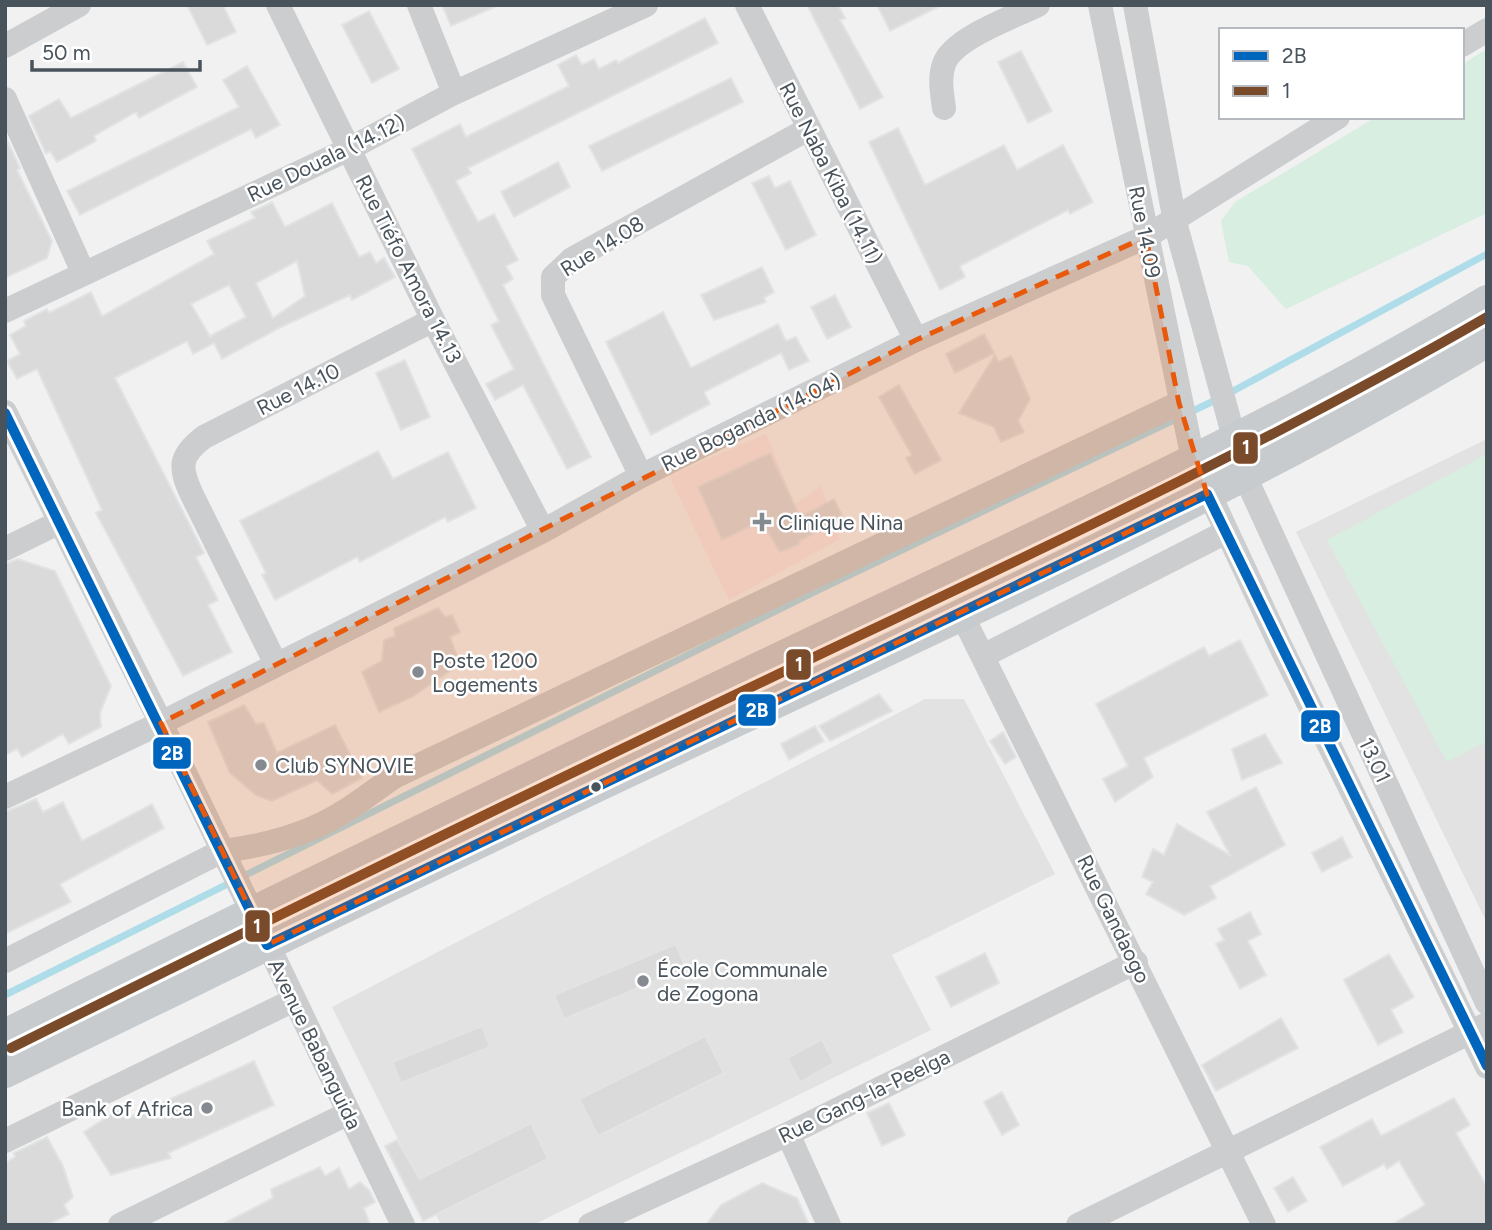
<svg xmlns="http://www.w3.org/2000/svg" width="1492" height="1230" viewBox="0 0 1492 1230" font-family="Figtree,sans-serif">
<style>
.education{fill:#e3e2e2}
.medical{fill:#f3e7e6}
.green{fill:#d7eee0}
.lines{fill:none;stroke-linecap:round;stroke-linejoin:round}
.stream{stroke:#aedde9;stroke-width:7}
.building{fill:#dadadb;stroke:#e2e3e4;stroke-width:2;fill-rule:evenodd}
.minor{stroke:#cbcdcf;stroke-width:24}
.major{stroke:#c7cbce;stroke-width:32}
.bus-1-casing{stroke:#fff;stroke-width:16}
.bus-2-casing{stroke:#fff;stroke-width:16}
.bus-1{stroke:#0065bd;stroke-width:10}
.bus-2{stroke:#7a4b2a;stroke-width:10}
.marked{fill:#e8590c;fill-opacity:0.2;stroke:#e8590c;stroke-width:5;stroke-dasharray:14 9;stroke-linejoin:round}
.poi-dot{fill:#848a90;stroke:#fff;stroke-width:2.5}
.bus-dot{fill:#49535c;stroke:#fff;stroke-width:2.5}
.labels{text-anchor:middle;dominant-baseline:central;stroke-width:5;stroke-linejoin:round;paint-order:stroke}
.street-label{font-size:21px;fill:#49535c;stroke:#fff}
.poi-label{font-size:21px;fill:#49535c;stroke:#fff;text-anchor:start}
.line-badge{stroke:#fff;stroke-width:2.5}
.badge-label{font-size:19px;text-anchor:middle;font-weight:bold;fill:#fff}
</style>
<rect width="100%" height="100%" fill="#f1f1f1"/>
<path class="education" d="M1487,439v484l-191,-391z
M925,699h39l91,175 -163,81 39,75 -398,195h-92l-109,-218z"/>
<path class="medical" d="M766,434l29,70 26,-18 19,53 -111,61 -60,-124z"/>
<path class="green" d="M1487,49v164l-201,96 -38,-43 -19,-4 -8,-41 14,-19 141,-85h86v-53z
M1487,454v287l-40,21 -120,-222z"/>
<g class="lines">
<path class="stream" d="M5,995l811,-404 406,-194 265,-143"/>
</g>
<path class="building" d="M187,5h36l13,27 -29,13z
M442,5h57l-48,21z
M807,5h31l7,13 -5,2 43,77 -23,12z
M877,5h65l-52,26z
M369,11l30,58 -27,14 -30,-58z
M705,18l13,25 -250,125 3,5 -15,8 22,41 16,-8 24,46 -12,6 7,13 -10,6 88,172 -24,12 -44,-84 -28,15 -9,-16 28,-15 -23,-44 8,-4 -87,-172 48,-25 6,13 103,-51 -11,-21 18,-10 6,10 12,-6 5,10 17,-9 2,3z
M1021,51l31,60 -24,12 -30,-61z
M183,62l14,25 -58,31 -3,-6 -42,24 2,5 -39,21 -7,-11 -4,3 -17,-38 30,-17 12,19z
M247,66l33,59 -24,13 -5,-9 -171,86 -13,-24 172,-84 -16,-27z
M731,78l12,24 -141,69 -13,-25z
M898,128l27,57 79,-40 13,25 46,-25 30,57 -23,12 -2,-4 -108,56 5,11 -25,13 -71,-148z
M5,136l15,32 -3,2 35,71 -5,17 -42,20z
M558,162l12,25 -56,30 -13,-25z
M769,176l6,12 15,-7 26,54 -30,15 -34,-67z
M272,202l13,25 47,-24 27,54 11,-5 6,11 8,-5 11,19 -43,23 -2,-5 -71,33 -57,31 -8,-16 -21,11 -6,-13 -72,37 89,175 -8,4 22,43 -10,5 24,47 -49,24 -87,-163 6,-3 -65,-141 -20,10 -10,-18 13,-7 -10,-19 16,-9 -2,-5 23,-12 2,4 42,-21 11,24 112,-62 -7,-13 48,-23 -4,-6zM297,261l8,35 -32,22 -17,-35zM229,285l17,32 -36,19 1,2 -20,-34z
M762,267l12,25 -10,6 2,4 -52,18 -13,-25z
M835,295l16,32 -24,12 -16,-32z
M663,312l28,56 87,-44 8,17 10,-4 13,24 -20,9 -8,-17 -77,39 6,12 -59,31 -45,-93z
M984,334l10,19 -39,20 -9,-19z
M995,355l3,7 13,-6 19,43 -12,22 6,11 -23,10 -7,-15 -35,-14z
M405,360l25,57 -29,13 -25,-57z
M899,385l42,75 -26,14 -9,-16 6,-3 -33,-58z
M378,451l15,28 55,-27 28,56 -28,14 -3,-5 -85,45 -3,-5 -82,43 -13,-25 4,-2 -26,-52z
M770,453l30,64 34,-18 9,19 -44,23 1,3 -20,8 -19,-31 -39,19 -24,-53z
M18,559l37,12 56,115 -11,27 1,14 -32,17 -6,-10 -41,23 -5,-8 -12,6v-191z
M438,608l7,9 7,-2 8,17 -10,5 10,27 -48,33 -33,15 -17,-40 20,-11 2,-21 11,-4 -1,-8z
M1240,640l28,55 -124,63 9,19 -38,25 -12,-23 25,-13 -32,-62 108,-57 5,9z
M879,694l13,17 -62,30 -11,-15z
M244,705l12,19 8,-1 13,30 58,-28 27,53 -30,16 -15,-14 -45,21 -16,-6 -26,-22 -22,-51z
M815,726l9,15 -35,19 -8,-16z
M1003,732l13,25 -11,7 -15,-23z
M1265,734l17,29 -40,17 -10,-31z
M1256,787l29,58 -75,41 6,12 -32,17 -38,-21 7,-12 -11,-5 11,-28 11,6 13,-31 53,31 -23,-43z
M36,799l7,13 20,-10 19,39 70,-37 12,24 -104,56 11,18 -66,32v-122z
M1342,837l10,20 -30,15 -10,-19z
M1250,912l11,22 -13,7 18,34 -26,14 -24,-45 8,-4 -6,-11z
M676,944l10,24 -122,51 -10,-24z
M985,953l14,30 -48,24 -15,-30z
M1389,954l25,43 -23,13 12,22 -25,13 -34,-65z
M1281,1018l17,30 -82,43 -14,-26z
M482,1026l8,21 -89,36 -9,-21z
M705,1036l19,37 -126,63 -19,-37z
M822,1039l12,24 -34,19 -13,-24z
M254,1061l20,44 -106,48 3,5 -60,17 -27,-43 37,-24 5,11z
M1002,1092l17,33 -17,10 -18,-33z
M1454,1098l16,27 -14,8 31,54v38h-96l34,-20 -26,-44 -12,8 -3,-5 -41,22 -23,-39 52,-28 9,17z
M889,1103l16,32 -23,11 -15,-33z
M531,1123l17,36 -125,62 -38,-75 12,-6 23,39z
M47,1137l16,29 10,31 -9,8 5,9 -22,11h-42v-62l10,-6 -1,-4z
M320,1167l5,9 14,-8 10,21 11,-7 9,8 6,12 -11,6 6,17h-149l52,-27 -2,-9z
M1293,1177l14,24 -19,11 -14,-24z
M762,1183l35,15 12,27h-103l15,-20z"/>
<g class="lines">
<path class="minor" d="M278,5l155,315 110,211
M419,5l35,88
M747,5l169,335
M1100,5l93,454 86,184 208,424
M1135,5l40,217 69,252 243,529
M1462,45l25,-15
M5,46l74,-41
M5,99l78,173
M944,108c-2,-15 -5,-30 0,-44 9,-26 70,-47 94,-59
M5,311l344,-162 105,-56 192,-88
M5,412l156,311 242,502
M641,476l-88,-181v-18l19,-18 236,-130
M5,549l53,-26
M962,615l302,610
M983,656l243,-124
M276,664l-84,-169c-13,-28 -13,-39 12,-58l229,-117
M5,797l156,-74 382,-192 98,-55 275,-136 230,-103 192,-120
M5,961l217,-110c41,-5 82,-15 118,-37 19,-11 36,-25 54,-37l785,-374
M788,1134l41,91
M5,1141l289,-141
M120,1225l227,-111
M590,1225l198,-91 348,-172
M1078,1225l409,-201"/>
<path class="major" d="M5,1035c258,-129 517,-254 777,-378 237,-113 479,-221 705,-356
M5,1072c219,-106 438,-214 658,-317 278,-130 559,-257 824,-414"/>
<g class="bus-1-casing">
<path id="bus-1" d="M5,413l262,532 940,-451 280,572"/>
</g>
<g class="bus-2-casing">
<path id="bus-2" d="M11,1048c257,-128 515,-254 774,-377 237,-113 474,-222 702,-354"/>
</g>
<use href="#bus-1" class="bus-1"/>
<use href="#bus-2" class="bus-2"/>
</g>
<path class="marked" d="M1146,237l33,166 28,91 -940,451 -106,-222 755,-383z"/>
<g class="poi-dot">
<path d="M758.5 511.5h7v7h7v7h-7v7h-7v-7h-7v-7h7z"/>
<circle cx="418" cy="672" r="7"/>
<circle cx="261" cy="765" r="7"/>
<circle cx="643" cy="981" r="7"/>
<circle cx="207" cy="1108" r="7"/>
</g>
<circle class="bus-dot" cx="596" cy="787" r="6"/>
<g class="labels">
<g class="street-label">
<text transform="translate(326 158) rotate(-26)">Rue Douala (14.12)</text>
<text transform="translate(831 173) rotate(63)">Rue Naba Kiba (14.11)</text>
<text transform="translate(1145 232) rotate(79)">Rue 14.09</text>
<text transform="translate(602 246) rotate(-32)">Rue 14.08</text>
<text transform="translate(409 269) rotate(63)">Rue Tiéfo Amora 14.13</text>
<text transform="translate(298 389) rotate(-27)">Rue 14.10</text>
<text transform="translate(751 422) rotate(-26)">Rue Boganda (14.04)</text>
<text transform="translate(1375 760) rotate(65)">13.01</text>
<text transform="translate(1114 919) rotate(64)">Rue Gandaogo</text>
<text transform="translate(315 1044) rotate(64)">Avenue Babanguida</text>
<text transform="translate(864 1096) rotate(-26)">Rue Gang-la-Peelga</text>
</g>
<g class="poi-label">
<text x="778" y="522">Clinique Nina</text>
<text x="432" y="660">Poste 1200<tspan x="432" dy="24">Logements</tspan></text>
<text x="275" y="765">Club SYNOVIE</text>
<text x="657" y="969">École Communale<tspan x="657" dy="24">de Zogona</tspan></text>
<text x="193" y="1108" text-anchor="end">Bank of Africa</text>
</g>
</g>
<g class="line-badge">
<rect x="1232" y="431" width="27" height="34" rx="7" fill="#7a4b2a"/>
<rect x="785" y="648" width="27" height="33" rx="7" fill="#7a4b2a"/>
<rect x="737" y="693" width="40" height="34" rx="7" fill="#0065bd"/>
<rect x="1300" y="709" width="41" height="34" rx="7" fill="#0065bd"/>
<rect x="152" y="736" width="40" height="34" rx="7" fill="#0065bd"/>
<rect x="244" y="909" width="27" height="34" rx="7" fill="#7a4b2a"/>
</g>
<g class="badge-label">
<text x="1246" y="454">1</text>
<text x="799" y="671">1</text>
<text x="757" y="717">2B</text>
<text x="1320" y="733">2B</text>
<text x="172" y="760">2B</text>
<text x="257" y="933">1</text>
</g>
<rect width="1492" height="1230" fill="none" stroke="#49535c" stroke-width="14"/>
<rect x="1219" y="28" width="245" height="91" fill="#ffffff" stroke="#b6babe" stroke-width="2"/>
<rect x="1233" y="51" width="35" height="10" fill="#0065bd" stroke="#b6babe" stroke-width="2"/>
<text x="1282" y="63" font-size="21" fill="#49535c">2B</text>
<rect x="1233" y="86" width="35" height="10" fill="#7a4b2a" stroke="#b6babe" stroke-width="2"/>
<text x="1282" y="98" font-size="21" fill="#49535c">1</text>
<path d="M32 60v10h168v-10" fill="none" stroke="#49535c" stroke-width="3.5"/>
<text x="42" y="60" font-size="21" fill="#49535c" stroke="#ffffff" stroke-width="5" paint-order="stroke">50 m</text>
</svg>
